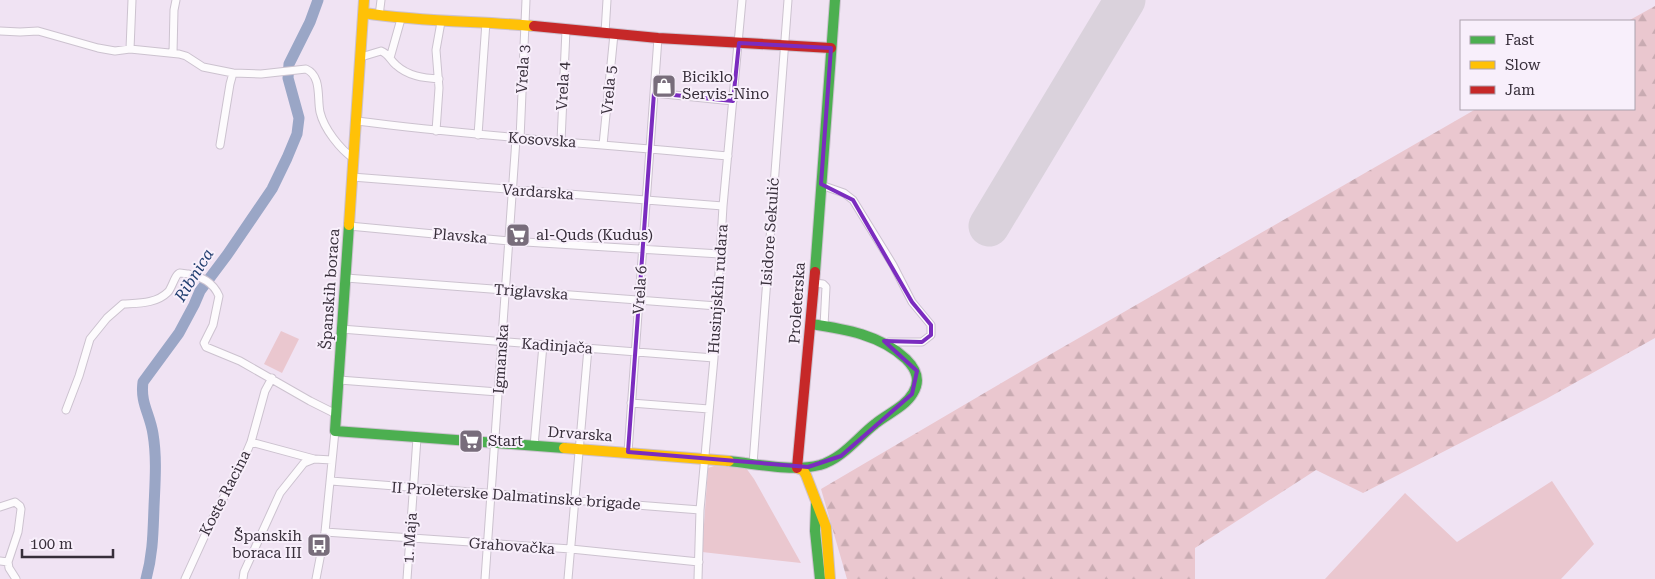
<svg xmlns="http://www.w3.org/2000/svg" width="1655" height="579" viewBox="0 0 1655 579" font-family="'Roboto Serif',serif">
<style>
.green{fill:#eac7cf}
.forest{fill:url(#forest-firs)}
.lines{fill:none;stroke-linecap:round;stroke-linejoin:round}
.river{stroke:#9aa6c6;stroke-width:11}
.runway{stroke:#dad2dc;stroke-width:41}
.street-casing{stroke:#ccc2cf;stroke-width:9}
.fast-casing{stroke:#ccc2cf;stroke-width:12}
.slow-casing{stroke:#ccc2cf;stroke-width:12}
.jam-casing{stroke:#ccc2cf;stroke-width:12}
.street{stroke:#fdfbfd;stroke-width:7}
.fast{stroke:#4caf50;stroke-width:10}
.slow{stroke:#ffc107;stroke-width:10}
.jam{stroke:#c62828;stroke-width:10}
.marked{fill:none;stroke:#7b2cbf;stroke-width:4;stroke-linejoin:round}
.labels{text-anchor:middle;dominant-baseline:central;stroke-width:4;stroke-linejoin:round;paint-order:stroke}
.street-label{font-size:15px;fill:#372e3a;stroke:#f8effb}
.poi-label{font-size:15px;fill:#372e3a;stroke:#f8effb;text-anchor:start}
.water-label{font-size:16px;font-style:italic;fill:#203d6f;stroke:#f8effb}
</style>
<defs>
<pattern id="forest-firs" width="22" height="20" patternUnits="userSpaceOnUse" patternTransform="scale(1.25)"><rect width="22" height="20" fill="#eac7cf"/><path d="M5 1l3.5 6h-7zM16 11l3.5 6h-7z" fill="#c9abb2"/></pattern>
</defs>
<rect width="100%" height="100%" fill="#f0e3f3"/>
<path class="green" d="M281,331l18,8 -17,34 -18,-9z
M714,466l32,2 8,11 47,84 -99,-11 6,-84z
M1552,481l42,63 -33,35h-236l80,-86 52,49z"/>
<path class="forest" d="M1655,6v332l-109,61 -183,94 -47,-23 -121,78v31h-348l-26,-90 211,-124 444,-256h158v-88h-6z"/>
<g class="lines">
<path class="river" d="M146,579c7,-25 7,-47 8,-72 1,-24 3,-49 -1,-73 -3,-20 -13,-31 -10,-52l36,-49 15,-28 6,-14 27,-36 45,-66 15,-31 10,-24 2,-16 -11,-40 1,-14 21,-42 8,-22"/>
<path class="runway" d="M989,226l136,-226"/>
<g class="street-casing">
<path id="street" d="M379,16l2,-16
M0,31l20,1 18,-1 60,17 17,3 15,-2 49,5 7,2 17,11 30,6 28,1 45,-5c16,7 11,29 14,43 4,17 20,37 34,47
M605,33l2,-33
M130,49l2,-49
M173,53l1,-43 2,-10
M361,57l20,-6c8,3 9,9 15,14 12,11 27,13 43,14
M390,58l11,-39
M654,93l79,8
M357,121c123,16 247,23 371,35
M436,131l3,-43 -3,-38 5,-28
M478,135l8,-113
M520,139l6,-139
M561,141l5,-111
M220,145l10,-61 3,-11
M603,145l11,-111
M352,177l371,29
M821,185l23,8 9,7 40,65 19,37 19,23v10l-9,7h-33l-3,1
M349,226l160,15 211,13
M346,278l371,28
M814,283l9,1 3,3 -2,39
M341,329l373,29
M339,380l159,12
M631,403l78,6
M66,410l13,-34 11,-37 17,-21 16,-14c15,-1 33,0 45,-12 4,-4 7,-18 12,-19 2,0 7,1 8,1 14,3 25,8 31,22l-6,29 -9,18 2,4 34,14 70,40 26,13
M251,442l63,17
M534,446l9,-101
M628,452l30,-414
M753,464l35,-464
M331,481l369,29
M0,507l15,-5 5,4 1,3 -3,23 -10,30 1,6 7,11
M325,532l246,17 128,13
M0,561l8,1
M185,579l31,-68 23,-41 12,-28 14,-51 7,-13
M243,579l1,-7 36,-79 24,-30 10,-4 18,1
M316,579l9,-47 10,-101
M407,579l10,-141
M485,579l31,-440
M568,579l20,-231
M698,579l2,-69 14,-152 9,-152 19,-206"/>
</g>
<g class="fast-casing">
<path id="fast" d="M349,225l-14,206 229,17
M815,272l20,-272
M729,461c29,3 62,11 91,4 23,-7 37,-27 55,-41 12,-10 30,-17 38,-31 8,-13 3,-24 -7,-34 -25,-24 -61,-30 -95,-35
M816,505l-1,26 5,48"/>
</g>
<g class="slow-casing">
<path id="slow" d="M364,13c57,9 113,8 170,13
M349,225l15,-225
M564,448l165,13
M797,468l6,2 3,5 20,52 4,52"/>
</g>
<g class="jam-casing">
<path id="jam" d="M534,26l124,12 173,10
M797,468l18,-196"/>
</g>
<use href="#street" class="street"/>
<use href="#fast" class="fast"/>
<use href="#slow" class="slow"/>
<use href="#jam" class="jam"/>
</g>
<path class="marked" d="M739,43l92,5 -10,136 32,16 59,102 19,23v10l-9,7 -38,-1 33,30 -5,23 -71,62 -33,11 -180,-15 26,-359 79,8z"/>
<defs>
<g id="shop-square" transform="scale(1.25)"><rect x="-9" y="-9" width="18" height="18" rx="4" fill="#786d7b" stroke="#f8effb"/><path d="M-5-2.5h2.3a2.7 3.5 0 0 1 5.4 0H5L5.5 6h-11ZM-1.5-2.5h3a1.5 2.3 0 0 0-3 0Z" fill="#fff"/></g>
<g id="supermarket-square" transform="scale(1.25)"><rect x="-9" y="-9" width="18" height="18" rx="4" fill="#786d7b" stroke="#f8effb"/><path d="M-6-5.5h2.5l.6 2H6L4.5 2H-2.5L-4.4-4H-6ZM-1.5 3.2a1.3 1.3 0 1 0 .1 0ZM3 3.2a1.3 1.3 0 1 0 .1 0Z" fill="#fff"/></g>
<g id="bus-square" transform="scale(1.25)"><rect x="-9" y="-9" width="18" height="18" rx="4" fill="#786d7b" stroke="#f8effb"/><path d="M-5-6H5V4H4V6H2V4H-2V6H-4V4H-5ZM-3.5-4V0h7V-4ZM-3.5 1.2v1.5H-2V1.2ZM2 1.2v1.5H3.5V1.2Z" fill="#fff"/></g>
</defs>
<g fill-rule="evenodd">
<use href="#shop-square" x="664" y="86"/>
<use href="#supermarket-square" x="518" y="235"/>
<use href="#supermarket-square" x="471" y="441"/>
<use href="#bus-square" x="319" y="545"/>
</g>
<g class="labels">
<g class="street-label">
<text transform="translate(523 69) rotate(-87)">Vrela 3</text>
<text transform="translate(563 86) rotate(-87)">Vrela 4</text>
<text transform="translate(609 90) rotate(-85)">Vrela 5</text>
<text transform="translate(542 140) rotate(4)">Kosovska</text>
<text transform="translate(538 192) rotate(4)">Vardarska</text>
<text transform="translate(770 232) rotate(-86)">Isidore Sekulić</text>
<text transform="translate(460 236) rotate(5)">Plavska</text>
<text transform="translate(330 289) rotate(-86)">Španskih boraca</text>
<text transform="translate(718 289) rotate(-86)">Husinjskih rudara</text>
<text transform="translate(640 290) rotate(-86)">Vrela 6</text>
<text transform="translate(531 292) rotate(4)">Triglavska</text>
<text transform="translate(797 303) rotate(-86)">Proleterska</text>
<text transform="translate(557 346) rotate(4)">Kadinjača</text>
<text transform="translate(501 359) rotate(-86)">Igmanska</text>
<text transform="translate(580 434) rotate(4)">Drvarska</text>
<text transform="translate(225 493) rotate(-63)">Koste Racina</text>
<text transform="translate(516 496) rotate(4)">II Proleterske Dalmatinske brigade</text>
<text transform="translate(410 538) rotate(-86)">1. Maja</text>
<text transform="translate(512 546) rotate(4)">Grahovačka</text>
</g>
<g class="poi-label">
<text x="682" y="77">Biciklo<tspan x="682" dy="17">Servis-Nino</tspan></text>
<text x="536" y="235">al-Quds (Kudus)</text>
<text x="488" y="441">Start</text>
<text x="302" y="536" text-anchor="end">Španskih<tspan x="302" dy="17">boraca III</tspan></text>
</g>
<g class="water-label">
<text transform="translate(194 275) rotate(-58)">Ribnica</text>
</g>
</g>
<rect x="1460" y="20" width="175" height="90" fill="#f8effb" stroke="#aba2ae"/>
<rect x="1470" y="36" width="25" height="8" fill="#4caf50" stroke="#aba2ae"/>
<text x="1505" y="45" font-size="15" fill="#372e3a">Fast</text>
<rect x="1470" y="61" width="25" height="8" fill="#ffc107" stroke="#aba2ae"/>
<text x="1505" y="70" font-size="15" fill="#372e3a">Slow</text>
<rect x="1470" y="86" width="25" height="8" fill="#c62828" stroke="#aba2ae"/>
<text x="1505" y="95" font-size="15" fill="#372e3a">Jam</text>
<path d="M22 549v8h91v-8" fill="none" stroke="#372e3a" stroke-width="2.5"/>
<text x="30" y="549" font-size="15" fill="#372e3a" stroke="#f8effb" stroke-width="4" paint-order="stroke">100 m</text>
</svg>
